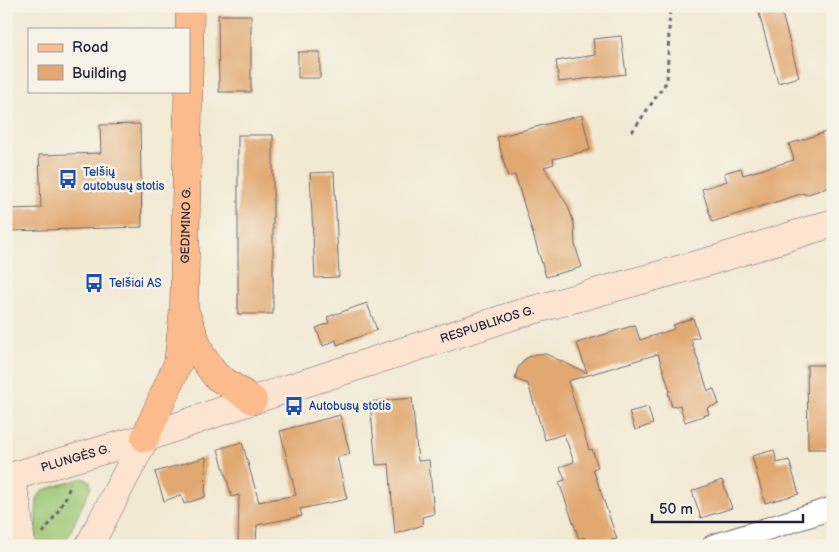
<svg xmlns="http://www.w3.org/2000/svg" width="839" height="552" viewBox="0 0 839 552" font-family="'Balsamiq Sans',sans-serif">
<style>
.green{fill:#9cc672;stroke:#5f7456}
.building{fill:#e1a871}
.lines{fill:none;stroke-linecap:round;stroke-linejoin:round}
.street-casing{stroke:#6b6870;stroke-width:24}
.secondary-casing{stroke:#6b6870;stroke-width:29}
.primary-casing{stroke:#6b6870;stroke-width:29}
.path{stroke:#6b6870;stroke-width:3;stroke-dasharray:4 4;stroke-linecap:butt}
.street{stroke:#fff;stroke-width:22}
.secondary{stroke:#fde4d1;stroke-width:28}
.primary{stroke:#fbbb8c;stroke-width:28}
.labels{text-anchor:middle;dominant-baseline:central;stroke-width:5;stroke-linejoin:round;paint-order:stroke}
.transit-label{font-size:12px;fill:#164399;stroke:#f7f3e8;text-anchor:start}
.street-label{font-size:12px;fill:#22223b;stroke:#f7f3e8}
</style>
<rect width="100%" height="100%" fill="#f7f3e8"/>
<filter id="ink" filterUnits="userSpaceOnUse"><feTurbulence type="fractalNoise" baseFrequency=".02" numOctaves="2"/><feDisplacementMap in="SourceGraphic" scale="10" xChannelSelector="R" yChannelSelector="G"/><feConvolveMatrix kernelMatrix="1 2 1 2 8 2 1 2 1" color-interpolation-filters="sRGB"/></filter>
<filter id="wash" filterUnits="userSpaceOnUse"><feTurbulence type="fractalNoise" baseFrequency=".0096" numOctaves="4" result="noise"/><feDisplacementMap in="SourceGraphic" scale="20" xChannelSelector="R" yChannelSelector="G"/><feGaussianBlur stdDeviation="1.12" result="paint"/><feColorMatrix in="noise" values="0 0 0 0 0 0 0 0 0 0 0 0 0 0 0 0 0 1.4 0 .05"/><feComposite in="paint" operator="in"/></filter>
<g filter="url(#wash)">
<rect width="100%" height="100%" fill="#f2e9d3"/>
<path class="green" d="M83,478l7,3 1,6 -27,59h-30l3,-48 6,-8z"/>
<g id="blocks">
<path class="building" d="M757,6h23l19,71 -21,6z
M218,15h33v77h-32z
M621,36l5,38 -67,8 -3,-21 39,-6 -2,-16z
M298,52h22v26h-22z
M582,115l8,35 -37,9 1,5 -10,3 24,39 6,18 1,21 7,22 -36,10 -31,-102 -7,2 -11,-40z
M140,124l2,103 -132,4 -1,-22 32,-1 -2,-53 62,-2 -1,-28z
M829,131l4,13v42l-28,9 -1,-2 -92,29 -10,-33 25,-8 -3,-8 17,-5 2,7 51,-15 -5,-16z
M238,135h35v179h-35z
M334,172l5,105 -24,1 -5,-105z
M367,303l10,27 -40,15 -1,-5 -13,6 -7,-18 13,-5 -2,-6z
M693,318l6,19 -8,2 17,52 6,-2 5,15 -12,4 2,6 -24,8 -5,-17 -8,2 -4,-15 2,-1 -12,-37 -90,27 21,69 3,-1 6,18 -5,2 24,70 -5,1 2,6h-27l-3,-9 -5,2 -20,-57 6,-2 -5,-13 14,-5 -10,-28 -19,6 -17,-56 -13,-5 3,-11 7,-9 10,-5h11l41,19 -10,-30 58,-18 5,15 34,-11 -1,-4z
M807,365h26v84h-25z
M412,398l6,63 11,-1 5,54 -12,3 1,8 -28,9 -6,-70 -13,1 -6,-63z
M648,407l5,17 -18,6 -6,-18z
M340,415l10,39 -13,3 10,42 -47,10 2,7 -45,9 -1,17h-18l1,-47 -7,2 -14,-48 24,-7 17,60 37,-7 -16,-64z
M774,450l3,13 12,-3 10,34 -34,9 -13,-47z
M206,457l-1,40 -21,7 -3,-9 -17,6 -9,-29z
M722,480l10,28 -31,10 -9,-27z"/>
</g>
</g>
<g filter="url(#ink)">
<use href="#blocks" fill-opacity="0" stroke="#6b6870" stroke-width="1"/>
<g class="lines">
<g class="street-casing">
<path id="street" d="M713,546l120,-38"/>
</g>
<g class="secondary-casing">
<g id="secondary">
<path d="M10,477l7,29 4,40"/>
<path id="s1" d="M6,478l139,-40 108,-38 262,-85 199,-55 119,-37"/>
<path d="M89,546l56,-108"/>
</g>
</g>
<g class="primary-casing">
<g id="primary">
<path d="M186,314l15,41 15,21 37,24"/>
<path id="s2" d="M145,438l33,-75 6,-55 6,-302"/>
</g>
</g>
<path class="path" d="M632,132l35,-51 3,-75
M43,533c9,-13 25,-34 27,-49"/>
<use href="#street" class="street"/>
<use href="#secondary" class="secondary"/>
<use href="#primary" class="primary"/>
</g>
</g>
<defs>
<g id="bus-bare" transform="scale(1.5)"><path d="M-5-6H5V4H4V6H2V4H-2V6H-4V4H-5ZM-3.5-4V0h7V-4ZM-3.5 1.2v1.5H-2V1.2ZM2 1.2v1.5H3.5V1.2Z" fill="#1a4fb4" stroke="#f7f3e8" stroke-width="2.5" paint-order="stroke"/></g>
</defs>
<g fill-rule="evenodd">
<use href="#bus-bare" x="68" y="179"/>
<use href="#bus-bare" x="94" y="283"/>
<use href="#bus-bare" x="294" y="406"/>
</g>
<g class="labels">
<g class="transit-label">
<text x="83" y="172">Telšių<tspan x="83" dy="14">autobusų stotis</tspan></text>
<text x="109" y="283">Telšiai AS</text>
<text x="309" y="406">Autobusų stotis</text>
</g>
<g class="street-label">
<text stroke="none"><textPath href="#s2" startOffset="220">GEDIMINO G.</textPath></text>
<text stroke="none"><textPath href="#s1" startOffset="505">RESPUBLIKOS G.</textPath></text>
<text stroke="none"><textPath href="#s1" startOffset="72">PLUNGĖS G.</textPath></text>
</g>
</g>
<rect width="839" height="552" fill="none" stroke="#f7f3e8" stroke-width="25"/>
<rect x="28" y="28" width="162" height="65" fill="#f7f3e8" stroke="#a29fa3"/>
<rect x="38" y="44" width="25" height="8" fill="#fbbb8c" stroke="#a29fa3"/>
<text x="72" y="52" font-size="15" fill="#22223b">Road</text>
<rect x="38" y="65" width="25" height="15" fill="#e1a871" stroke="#a29fa3"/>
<text x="72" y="78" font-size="15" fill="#22223b">Building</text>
<path d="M652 514v8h151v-8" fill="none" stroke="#22223b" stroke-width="2.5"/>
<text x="659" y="514" font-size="15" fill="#22223b" stroke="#f7f3e8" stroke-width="4" paint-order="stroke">50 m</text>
</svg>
